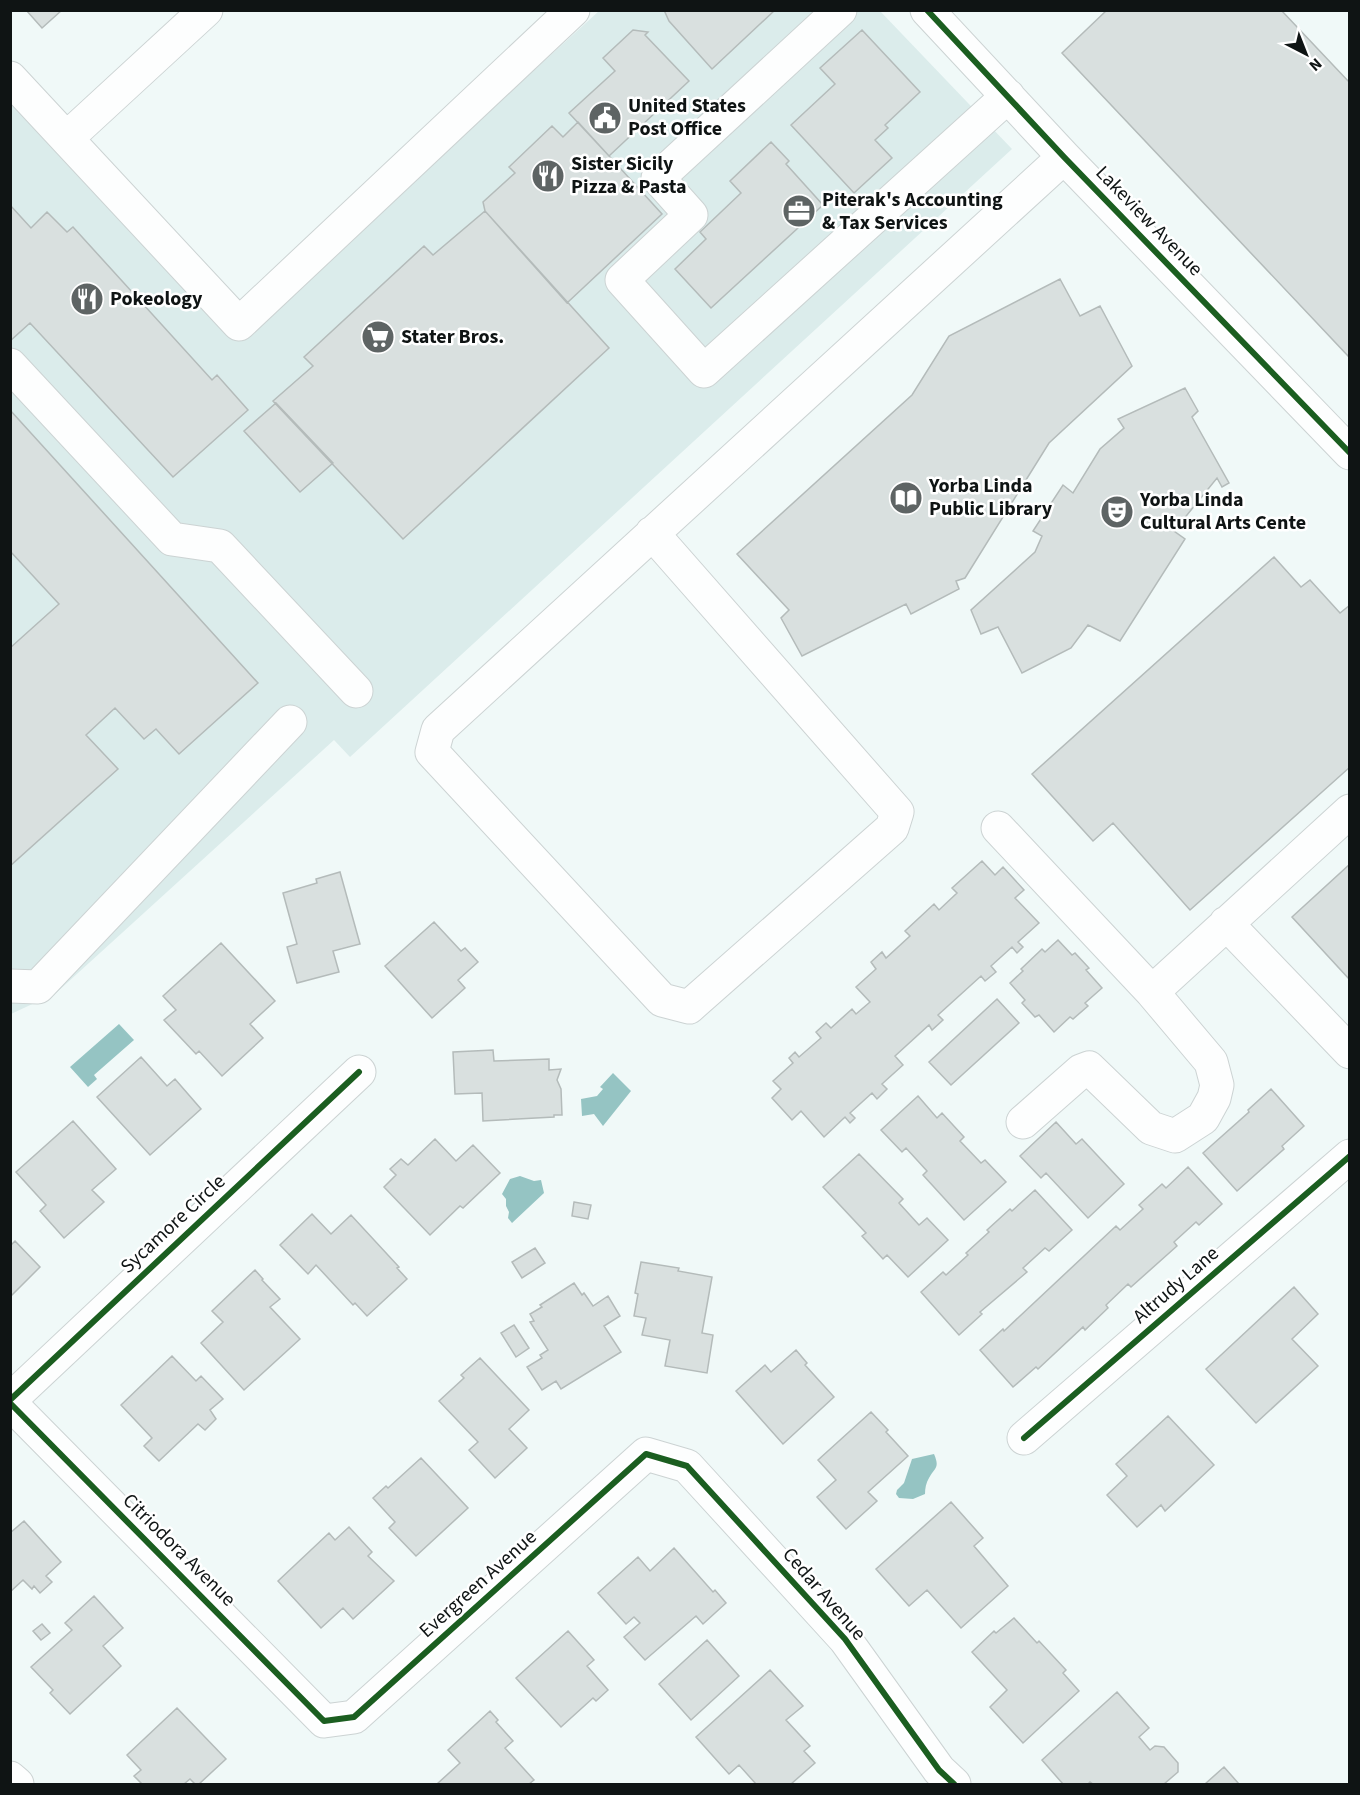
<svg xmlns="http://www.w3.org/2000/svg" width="1360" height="1795" viewBox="0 0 1360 1795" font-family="'Source Sans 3',sans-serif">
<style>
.built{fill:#dbeceb}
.water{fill:#95c4c3}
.building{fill:#d9e0df;stroke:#b4bbba;stroke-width:1.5}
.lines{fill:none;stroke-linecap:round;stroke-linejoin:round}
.minor-casing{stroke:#ccd3d3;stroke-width:35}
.minor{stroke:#fdfefe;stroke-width:33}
.cycleway-casing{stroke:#fff;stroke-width:10}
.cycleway{stroke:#1b5e20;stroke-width:6}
.labels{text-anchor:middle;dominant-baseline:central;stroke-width:5;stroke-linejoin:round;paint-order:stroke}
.poi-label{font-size:20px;font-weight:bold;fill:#0f1414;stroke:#fff;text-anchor:start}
.street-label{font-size:20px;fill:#0f1414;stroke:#fff}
</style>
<rect width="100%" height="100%" fill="#f0f9f8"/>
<path class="built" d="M599,11h281l132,138 -662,608 -16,-17 -278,253 -45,21 -1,-911 231,235z"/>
<path class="water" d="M119,1024l15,16 -40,35 3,4 -9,8 -18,-20z
M613,1073l18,18 -28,35 -9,-12 -12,2 -1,-17 16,-3 6,-7 -3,-2z
M520,1176l14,5 7,-1 3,13 -32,30 -4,-5 1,-6 -3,-6v-7l-4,-5 8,-15z
M934,1454c6,14 1,13 -5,24 -3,5 -4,10 -4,16l-12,5 -14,-1 -3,-4 1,-4 7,-7 8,-24z"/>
<path class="building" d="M26,10h36l-20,18z
M664,10h111l-63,59 -43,-48z
M1107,10h174l69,73v275l-288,-305z
M633,30l15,2 -3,3 44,46 -80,75 -40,-43 46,-42 -12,-13z
M862,30l58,62 -35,33 3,3 -13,12 17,18 -38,35 -63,-68 44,-41 -15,-16z
M578,122l84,92 -95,89 -82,-92 -2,-9 32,-29 -6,-6 43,-41 11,11z
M771,142l18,19 -3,3 37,41 -112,103 -36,-39 31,-30 -6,-7 41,-39 -11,-12z
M10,205l21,23 16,-16 20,20 6,-5 139,153 5,-5 31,35 -75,67 -143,-154 -20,18z
M485,211l124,137 -206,191 -130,-138 40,-35 -9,-9 120,-111 9,9z
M1060,279l20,37 20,-10 32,60 -83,77 -84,135 -9,3 3,8 -48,25 -5,-10 -104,52 -21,-38 8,-8 -52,-56 175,-159 37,-59z
M1185,388l13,23 -6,6 37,66 -7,4 -5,-9 -43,53 11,8 -65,102 -32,-16 -17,23 -49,25 -24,-46 -17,7 -10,-24 64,-58 7,-16 -9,-5 30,-46 10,8 27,-44 24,-21 -6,-9z
M276,403l57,60 -33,29 -56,-61z
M10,410l248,273 -79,71 -23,-25 -12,10 -29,-31 -29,27 32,34 -108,97v-218l49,-44 -49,-53z
M1274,557l27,30 9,-7 30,33 10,-8v162l-160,143 -77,-87 -20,18 -61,-67z
M982,861l13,14 8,-8 21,23 -9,8 24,25 -21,19 5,5 -6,6 -5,-6 -21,19 5,6 -11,9 -4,-5 -43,39 5,5 -11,10 -3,-5 -34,31 8,9 -21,19 5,5 -10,10 -5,-6 -22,20 5,5 -5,5 -5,-6 -21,20 -23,-26 -9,9 -20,-22 9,-9 -8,-8 20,-18 -4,-5 6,-6 4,5 22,-19 -5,-6 10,-9 5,5 21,-19 4,5 14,-12 -14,-15 20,-18 -5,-7 11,-10 4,6 24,-22 -5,-5 29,-27 5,6 18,-17 -5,-5z
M1350,864v116l-58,-63z
M340,872l20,72 -27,7 6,21 -42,11 -10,-36 10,-3 -14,-51 34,-10 -1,-4z
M434,922l27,29 4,-3 13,14 -20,18 7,8 -33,30 -47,-52z
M1058,940l14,15 3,-2 14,15 -3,2 16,18 -17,15 3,3 -15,13 -3,-2 -16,15 -15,-17 -4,2 -13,-14 3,-3 -15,-17 13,-12 -2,-2 21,-20 3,3z
M221,943l54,58 -25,23 13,14 -41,38 -23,-25 -3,3 -32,-34 12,-10 -13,-14z
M997,999l22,24 -68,62 -22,-23z
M493,1050l1,11 55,-2v11l12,-1 -4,11 4,9 1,26h-8v2l-71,4 -1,-28 -27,1 -2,-42z
M141,1057l26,29 8,-7 26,30 -51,46 -53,-58z
M1271,1089l33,37 -22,20 2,3 -47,42 -34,-38 46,-41 -1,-2z
M918,1096l19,22 5,-5 22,24 -4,4 21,22 4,-3 21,22 -42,38 -41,-45 4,-4 -21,-23 -4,4 -21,-22z
M73,1121l43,48 -24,21 12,12 -40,36 -24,-27 6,-6 -30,-33z
M1056,1122l20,22 6,-5 42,45 -36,34 -42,-45 -5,5 -21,-22z
M435,1139l21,22 17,-16 27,28 -37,35 -3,-2 -30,29 -46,-48 12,-12 -6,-6 11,-10 7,6z
M859,1154l44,45 -4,4 20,22 8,-7 21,22 -40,37 -21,-22 -4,4 -21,-23 4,-3 -43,-46z
M1188,1167l34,37 -23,21 -3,-3 -22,20 3,4 -46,41 -3,-3 -22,21 2,3 -23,22 -2,-3 -45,42 -2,-2 -23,20 -33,-37 23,-21 1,2 112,-105 4,4 23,-21 -4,-4 23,-21 4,4z
M1035,1190l37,40 -23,21 -4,-3 -22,20 4,4 -47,40 2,2 -23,21 -38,-43 22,-20 3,3 22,-20 -2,-2 23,-21 -2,-2 23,-21 2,2z
M574,1202l17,3 -3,14 -16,-3z
M312,1214l19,20 20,-19 48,52 -2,1 10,11 -40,37 -12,-13 -2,2 -37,-40 -8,9 -28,-29z
M15,1241l25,26 -29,29 -1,-50z
M535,1248l10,15 -23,15 -10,-16z
M641,1262l38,6 -1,3 34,6 -10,56 11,2 -6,38 -42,-7 5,-26 -28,-5 4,-17 -12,-2 4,-22 -3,-1z
M255,1270l8,9 -1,1 18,19 -10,8 30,32 -56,51 -43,-47 22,-21 -11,-11z
M574,1283l8,12 2,-2 9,13 15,-10 12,20 -16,10 17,26 -60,37 -5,-8 -14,9 -15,-23 15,-9 -2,-3 8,-5 -18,-28 4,-1 -4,-7 12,-7 -2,-2z
M1294,1287l24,27 -26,25 26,27 -62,57 -50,-54z
M514,1325l15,23 -13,9 -15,-24z
M796,1350l11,13 -2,2 29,32 -51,47 -47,-53 29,-26 6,7z
M172,1356l24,25 5,-5 22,23 -13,11 6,9 -11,11 -7,-6 -39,37 -15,-15 8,-8 -31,-33z
M480,1358l49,52 -20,19 18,19 -32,30 -26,-28 9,-8 -39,-41 25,-23 -3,-3z
M871,1412l17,18 -2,2 22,24 -40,36 9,9 -31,28 -29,-32 19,-17 -18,-20z
M1168,1416l46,49 -49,46 -4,-6 -24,22 -30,-32 20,-19 -11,-12z
M421,1458l47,50 -52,48 -27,-28 6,-6 -22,-24 13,-12 2,2z
M951,1502l32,36 -9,8 34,40 -47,42 -34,-38 -18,16 -33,-37z
M24,1521l37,41 -15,14 6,6 -12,11 -6,-7 -2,3 -9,-9 -13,12v-59z
M349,1527l23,25 -4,4 26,25 -41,38 -10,-11 -22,20 -43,-47 51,-48 6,7z
M674,1548l39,44 2,-2 11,13 -23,21 -7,-8 -51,44 -21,-23 16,-14 -6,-6 -8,7 -28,-31 40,-36 12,14z
M94,1596l29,32 -20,18 18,20 -51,48 -20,-21 3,-3 -22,-23 41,-37 -7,-7z
M1014,1618l23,25 2,-2 27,29 -3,3 16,18 -56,52 -33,-36 17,-17 -35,-38 22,-21 2,2z
M42,1624l8,9 -9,7 -8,-9z
M568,1631l26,29 -7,6 21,24 -12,11 -3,-3 -32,29 -45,-49z
M707,1640l32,36 -48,44 -32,-36z
M770,1670l33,36 -17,14 24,26 -6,5 11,12 -24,21h-35l-17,-19 -10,9 -33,-37z
M1117,1692l32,36 -10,9 11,13 5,-4 9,1 14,16v9l-14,12h-71l-3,-2 -2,2h-25l-21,-24z
M177,1708l49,51 -27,25h-4l-5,-5 -6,5h-42l-8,-8 7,-6 -14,-15z
M490,1711l8,9 -2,2 17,19 -8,7 29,32 -5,4h-92l23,-21 -12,-13z
M1224,1767l15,17h-34z"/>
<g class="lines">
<g class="minor-casing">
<path id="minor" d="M840,10l-182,168 33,37 -69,65 82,91 304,-275
M927,10l137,147 286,296
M10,78l229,246 334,-314
M67,138l139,-128
M10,365l162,174 48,7 136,145
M652,533l245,279 -5,16 -203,179 -27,-7 -230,-248 6,-22 626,-573
M998,828l154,164
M1226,923l124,129
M10,986l28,1 252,-265
M1023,1122l58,-51 8,-3 62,60 24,8 28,-18 11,-20 3,-13 -6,-23 -59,-70 198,-181
M10,1400l349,-328
M10,1403l314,318 30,-4 292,-263 41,12 158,173 94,131 15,14
M1024,1438l326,-282
M10,1778l7,6"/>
</g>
<use href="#minor" class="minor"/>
<g class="cycleway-casing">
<path id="cycleway" d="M927,10l137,147 286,296
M10,1400l349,-328
M10,1403l314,318 30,-4 292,-263 41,12 158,173 94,131 15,14
M1024,1438l326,-282"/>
</g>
<use href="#cycleway" class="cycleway"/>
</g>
<defs>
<g id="civic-disc" transform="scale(1.725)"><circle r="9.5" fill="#5e6464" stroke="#fff"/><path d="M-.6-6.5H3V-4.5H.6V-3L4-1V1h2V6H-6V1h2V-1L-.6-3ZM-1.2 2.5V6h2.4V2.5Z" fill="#fff"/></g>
<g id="restaurant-disc" transform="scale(1.725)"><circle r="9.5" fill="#5e6464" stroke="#fff"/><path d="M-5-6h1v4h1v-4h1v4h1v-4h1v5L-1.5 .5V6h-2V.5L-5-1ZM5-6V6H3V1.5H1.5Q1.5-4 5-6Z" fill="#fff"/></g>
<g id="office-disc" transform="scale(1.725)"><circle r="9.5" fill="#5e6464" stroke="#fff"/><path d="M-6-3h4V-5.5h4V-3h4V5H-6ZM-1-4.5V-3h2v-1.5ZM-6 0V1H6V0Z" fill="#fff"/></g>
<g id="supermarket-disc" transform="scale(1.725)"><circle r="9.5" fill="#5e6464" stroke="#fff"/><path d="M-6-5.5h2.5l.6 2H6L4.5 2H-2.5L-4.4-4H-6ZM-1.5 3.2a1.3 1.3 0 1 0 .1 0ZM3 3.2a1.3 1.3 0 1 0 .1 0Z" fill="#fff"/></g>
<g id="library-disc" transform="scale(1.725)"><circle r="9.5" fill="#5e6464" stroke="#fff"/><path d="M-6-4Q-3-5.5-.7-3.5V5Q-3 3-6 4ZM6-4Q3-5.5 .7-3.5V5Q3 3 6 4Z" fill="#fff"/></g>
<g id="theatre-disc" transform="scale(1.725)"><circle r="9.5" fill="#5e6464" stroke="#fff"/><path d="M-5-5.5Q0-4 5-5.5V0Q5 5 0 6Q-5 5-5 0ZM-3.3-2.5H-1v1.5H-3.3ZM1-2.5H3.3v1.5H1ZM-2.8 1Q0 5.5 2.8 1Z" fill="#fff"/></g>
</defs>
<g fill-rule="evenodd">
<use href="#civic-disc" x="605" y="118"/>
<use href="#restaurant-disc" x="548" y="176"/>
<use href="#office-disc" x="799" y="211"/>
<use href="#restaurant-disc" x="87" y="299"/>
<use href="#supermarket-disc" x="378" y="337"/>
<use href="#library-disc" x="906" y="498"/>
<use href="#theatre-disc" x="1117" y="512"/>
</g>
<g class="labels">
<g class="poi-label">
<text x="628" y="106">United States<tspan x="628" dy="23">Post Office</tspan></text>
<text x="571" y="164">Sister Sicily<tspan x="571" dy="23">Pizza &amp; Pasta</tspan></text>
<text x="822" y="200">Piterak's Accounting<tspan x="822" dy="23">&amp; Tax Services</tspan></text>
<text x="110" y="299">Pokeology</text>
<text x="401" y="337">Stater Bros.</text>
<text x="929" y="486">Yorba Linda<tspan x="929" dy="23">Public Library</tspan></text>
<text x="1140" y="500">Yorba Linda<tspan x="1140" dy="23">Cultural Arts Cente</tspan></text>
</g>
<g class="street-label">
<text transform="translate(1149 221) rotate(46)">Lakeview Avenue</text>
<text transform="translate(173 1224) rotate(-43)">Sycamore Circle</text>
<text transform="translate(1176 1285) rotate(-41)">Altrudy Lane</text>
<text transform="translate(179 1550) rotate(45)">Citriodora Avenue</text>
<text transform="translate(478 1584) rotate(-42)">Evergreen Avenue</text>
<text transform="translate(824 1594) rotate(49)">Cedar Avenue</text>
</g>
</g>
<rect width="1360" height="1795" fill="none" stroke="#0f1414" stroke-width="24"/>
<g transform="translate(1306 54) rotate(138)" stroke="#ffffff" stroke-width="4.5" paint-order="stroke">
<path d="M0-4.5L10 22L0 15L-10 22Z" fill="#0f1414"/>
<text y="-9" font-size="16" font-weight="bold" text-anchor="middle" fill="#0f1414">N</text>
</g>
</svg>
